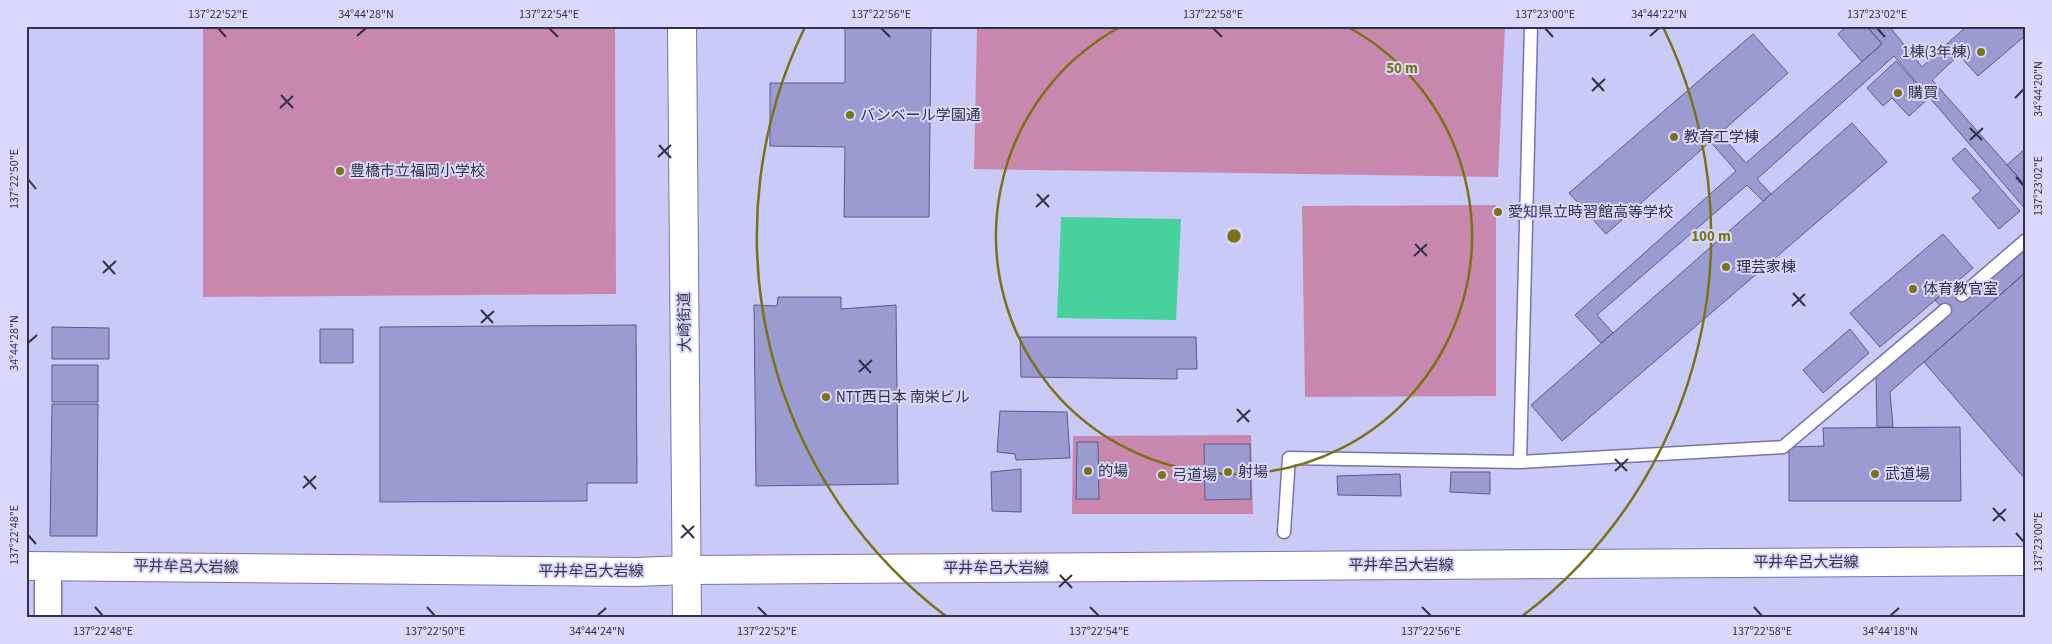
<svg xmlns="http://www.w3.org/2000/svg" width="2052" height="644" viewBox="0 0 2052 644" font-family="'Source Sans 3','Noto Sans JP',sans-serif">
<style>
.green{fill:#c888ad}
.water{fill:#46d19d}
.building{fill:#9b9bd1;stroke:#5b5a8c}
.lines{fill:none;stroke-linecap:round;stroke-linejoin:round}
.lane-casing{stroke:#7675aa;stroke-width:15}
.street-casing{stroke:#7675aa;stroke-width:29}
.secondary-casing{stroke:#7675aa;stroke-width:30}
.primary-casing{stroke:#7675aa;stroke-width:30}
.lane{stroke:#fff;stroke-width:12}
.street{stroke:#fff;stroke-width:26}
.secondary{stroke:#fff;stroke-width:28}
.primary{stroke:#fff;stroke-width:28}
.ticks{fill:none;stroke:#313148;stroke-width:2}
.ring{fill:none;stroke:#7a7214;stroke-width:2.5}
.poi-dot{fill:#7a7214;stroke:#d8d9fc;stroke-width:2}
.labels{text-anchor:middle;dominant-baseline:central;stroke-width:4;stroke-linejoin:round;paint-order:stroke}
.poi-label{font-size:15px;fill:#313148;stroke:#d8d9fc;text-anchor:start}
.street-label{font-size:15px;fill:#313148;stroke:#d8d9fc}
.centre{fill:#7a7214;stroke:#d8d9fc;stroke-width:2.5}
.ring-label{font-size:15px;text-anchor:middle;font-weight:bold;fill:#7a7214;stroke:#d8d9fc;stroke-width:4;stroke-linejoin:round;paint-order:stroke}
.neatline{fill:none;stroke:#313148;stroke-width:2}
.ticks-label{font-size:12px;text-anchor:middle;fill:#313148}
</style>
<rect width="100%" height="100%" fill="#cacaf8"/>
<path class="green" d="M203,26h412l1,268 -413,3z
M977,26h528l-7,151 -524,-8z
M1496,205v191l-191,1 -3,-191z
M1251,435l2,79h-181l1,-78z"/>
<path class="water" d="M1061,217l120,2 -5,101 -119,-2z"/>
<path class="building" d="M845,26h86l-2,191h-85l1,-70 -75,-1v-63h75z
M1847,26h19l16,18 -20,18 -24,-28z
M1867,26h22l33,41 26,-24 11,12 -27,25 94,106v24l-132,-154 -137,123 14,15 -8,7 -16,-16 -150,130 16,18 -12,10 -26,-28 161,-144 -26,-30 9,-8 27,30 136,-119z
M1967,26h59v9l-48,41 -30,-33z
M1753,34l35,39 -182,161 -37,-41z
M1896,61l33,37 -20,18 -17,-18 -9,8 -16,-18z
M1852,123l35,39 -325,279 -31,-36z
M1965,148l55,63 -21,18 -27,-31 9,-7 -29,-32z
M2026,148v38l-19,-21z
M1943,234l30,34 -93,79 -30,-34z
M2026,249v23l-136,120 3,35h-16l-1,-50 72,-63 -13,-14 18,-15 13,15z
M2026,272v208l-102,-118z
M778,297h63v12l55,-4 2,179 -142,2 -2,-181 23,1z
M636,325l1,158h-50v18l-207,1v-175z
M52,327l57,1v31h-57z
M320,329h33v34h-33z
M1850,329l19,24 -46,40 -20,-23z
M1020,337h176l1,32h-20v10l-156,-2z
M52,365h46v37h-46z
M52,404h46l-1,132h-47z
M1000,411l67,1 3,46 -54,2 -1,-6 -18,-2z
M1960,427l1,74h-172v-54l35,-1 -1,-18z
M1077,442h21l1,57h-23z
M1204,444h46l1,55 -46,1z
M1021,469v43l-29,-1 -1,-39z
M1451,472h39v22l-40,-2z
M1400,474l1,22 -63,-1 -1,-19z"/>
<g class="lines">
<g class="lane-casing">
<path id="lane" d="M1962,295l64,-55
M1520,462l11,-436
M1284,532l5,-74 231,4 263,-15 162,-137"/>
</g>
<g class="street-casing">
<path id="street" d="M48,566v52"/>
</g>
<g class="secondary-casing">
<path id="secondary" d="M26,566l610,6 51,-2 1339,-9"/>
</g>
<g class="primary-casing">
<path id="primary" d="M682,26l5,592"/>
</g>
<use href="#lane" class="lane"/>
<use href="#street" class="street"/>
<use href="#secondary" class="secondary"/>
<use href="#primary" class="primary"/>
</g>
<path class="ticks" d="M218,28l8,9M549,28l9,9M881,28l9,9M1213,28l9,9M1545,28l8,9M1877,28l8,9M357,36l9,-8M1650,36l9,-8M1592,78l12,13M1592,91l13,-12M281,95l12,13M2015,98l9,-9M280,108l13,-12M1970,128l12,12M1970,140l13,-12M659,145l12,13M658,157l13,-12M2016,177l8,9M28,179l8,10M1037,194l12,13M1036,207l13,-12M1415,244l12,12M1414,256l13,-12M103,261l12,13M103,273l13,-12M1793,293l12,13M1792,306l13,-12M481,310l12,13M481,323l13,-12M28,343l9,-8M859,360l12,13M859,372l13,-12M1237,409l12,13M1237,422l13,-12M1615,459l12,12M1615,471l13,-12M304,476l12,13M303,488l13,-12M1993,508l12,13M1993,521l13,-12M682,525l12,13M2016,533l8,9M28,535l8,9M681,538l13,-12M1060,575l12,13M1059,587l13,-12M95,607l8,9M427,607l8,9M758,607l9,9M1090,607l9,9M1422,607l9,9M1754,607l8,9M597,616l9,-8M1890,616l9,-8"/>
<g class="ring">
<path d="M1348 27A238 238 0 1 1 1120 27"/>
<path d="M947 617A477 477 0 0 1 805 27M1663 27A477 477 0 0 1 1521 617"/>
</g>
<g class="poi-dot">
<circle cx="1981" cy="52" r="5"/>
<circle cx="1898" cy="93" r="5"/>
<circle cx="850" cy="115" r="5"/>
<circle cx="1674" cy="137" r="5"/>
<circle cx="340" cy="171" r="5"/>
<circle cx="1498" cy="212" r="5"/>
<circle cx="1726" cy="267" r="5"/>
<circle cx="1913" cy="289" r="5"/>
<circle cx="826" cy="397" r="5"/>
<circle cx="1088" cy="471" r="5"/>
<circle cx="1228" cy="472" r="5"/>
<circle cx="1875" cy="474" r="5"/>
<circle cx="1162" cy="475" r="5"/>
</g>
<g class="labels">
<g class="poi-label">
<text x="1971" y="52" text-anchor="end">1棟(3年棟)</text>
<text x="1908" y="93">購買</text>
<text x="860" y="115">バンベール学園通</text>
<text x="1684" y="137">教育工学棟</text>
<text x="350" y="171">豊橋市立福岡小学校</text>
<text x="1508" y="212">愛知県立時習館高等学校</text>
<text x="1736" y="267">理芸家棟</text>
<text x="1923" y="289">体育教官室</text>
<text x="836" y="397">NTT西日本 南栄ビル</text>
<text x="1098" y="471">的場</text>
<text x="1238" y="472">射場</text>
<text x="1885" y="474">武道場</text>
<text x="1172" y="475">弓道場</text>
</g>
<g class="street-label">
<text transform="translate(685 322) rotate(-91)">大崎街道</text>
<text x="1806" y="562">平井牟呂大岩線</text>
<text x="1401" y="565">平井牟呂大岩線</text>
<text transform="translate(186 567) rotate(1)">平井牟呂大岩線</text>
<text x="996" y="568">平井牟呂大岩線</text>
<text x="591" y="571">平井牟呂大岩線</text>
</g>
</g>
<circle cx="1234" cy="236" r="8" class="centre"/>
<g class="ring-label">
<text x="1402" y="73">50 m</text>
<text x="1711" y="241">100 m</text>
</g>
<rect width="2052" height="644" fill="none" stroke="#d8d9fc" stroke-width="55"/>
<rect x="28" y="28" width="1996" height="588" class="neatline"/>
<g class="ticks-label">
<text x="218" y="18">137°22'52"E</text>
<text x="366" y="18">34°44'28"N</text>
<text x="549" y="18">137°22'54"E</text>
<text x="881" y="18">137°22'56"E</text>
<text x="1213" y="18">137°22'58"E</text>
<text x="1545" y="18">137°23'00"E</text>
<text x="1659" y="18">34°44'22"N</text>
<text x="1877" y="18">137°23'02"E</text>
<text transform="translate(2038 89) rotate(-90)" y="4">34°44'20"N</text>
<text transform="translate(14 179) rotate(-90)" y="4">137°22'50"E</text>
<text transform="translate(2038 186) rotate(-90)" y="4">137°23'02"E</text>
<text transform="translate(14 343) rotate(-90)" y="4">34°44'28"N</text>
<text transform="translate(14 535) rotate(-90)" y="4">137°22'48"E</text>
<text transform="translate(2038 542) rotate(-90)" y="4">137°23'00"E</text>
<text x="103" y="635">137°22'48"E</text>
<text x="435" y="635">137°22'50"E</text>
<text x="597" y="635">34°44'24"N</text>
<text x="767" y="635">137°22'52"E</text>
<text x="1099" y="635">137°22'54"E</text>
<text x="1431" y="635">137°22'56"E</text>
<text x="1762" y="635">137°22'58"E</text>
<text x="1890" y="635">34°44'18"N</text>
</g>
</svg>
